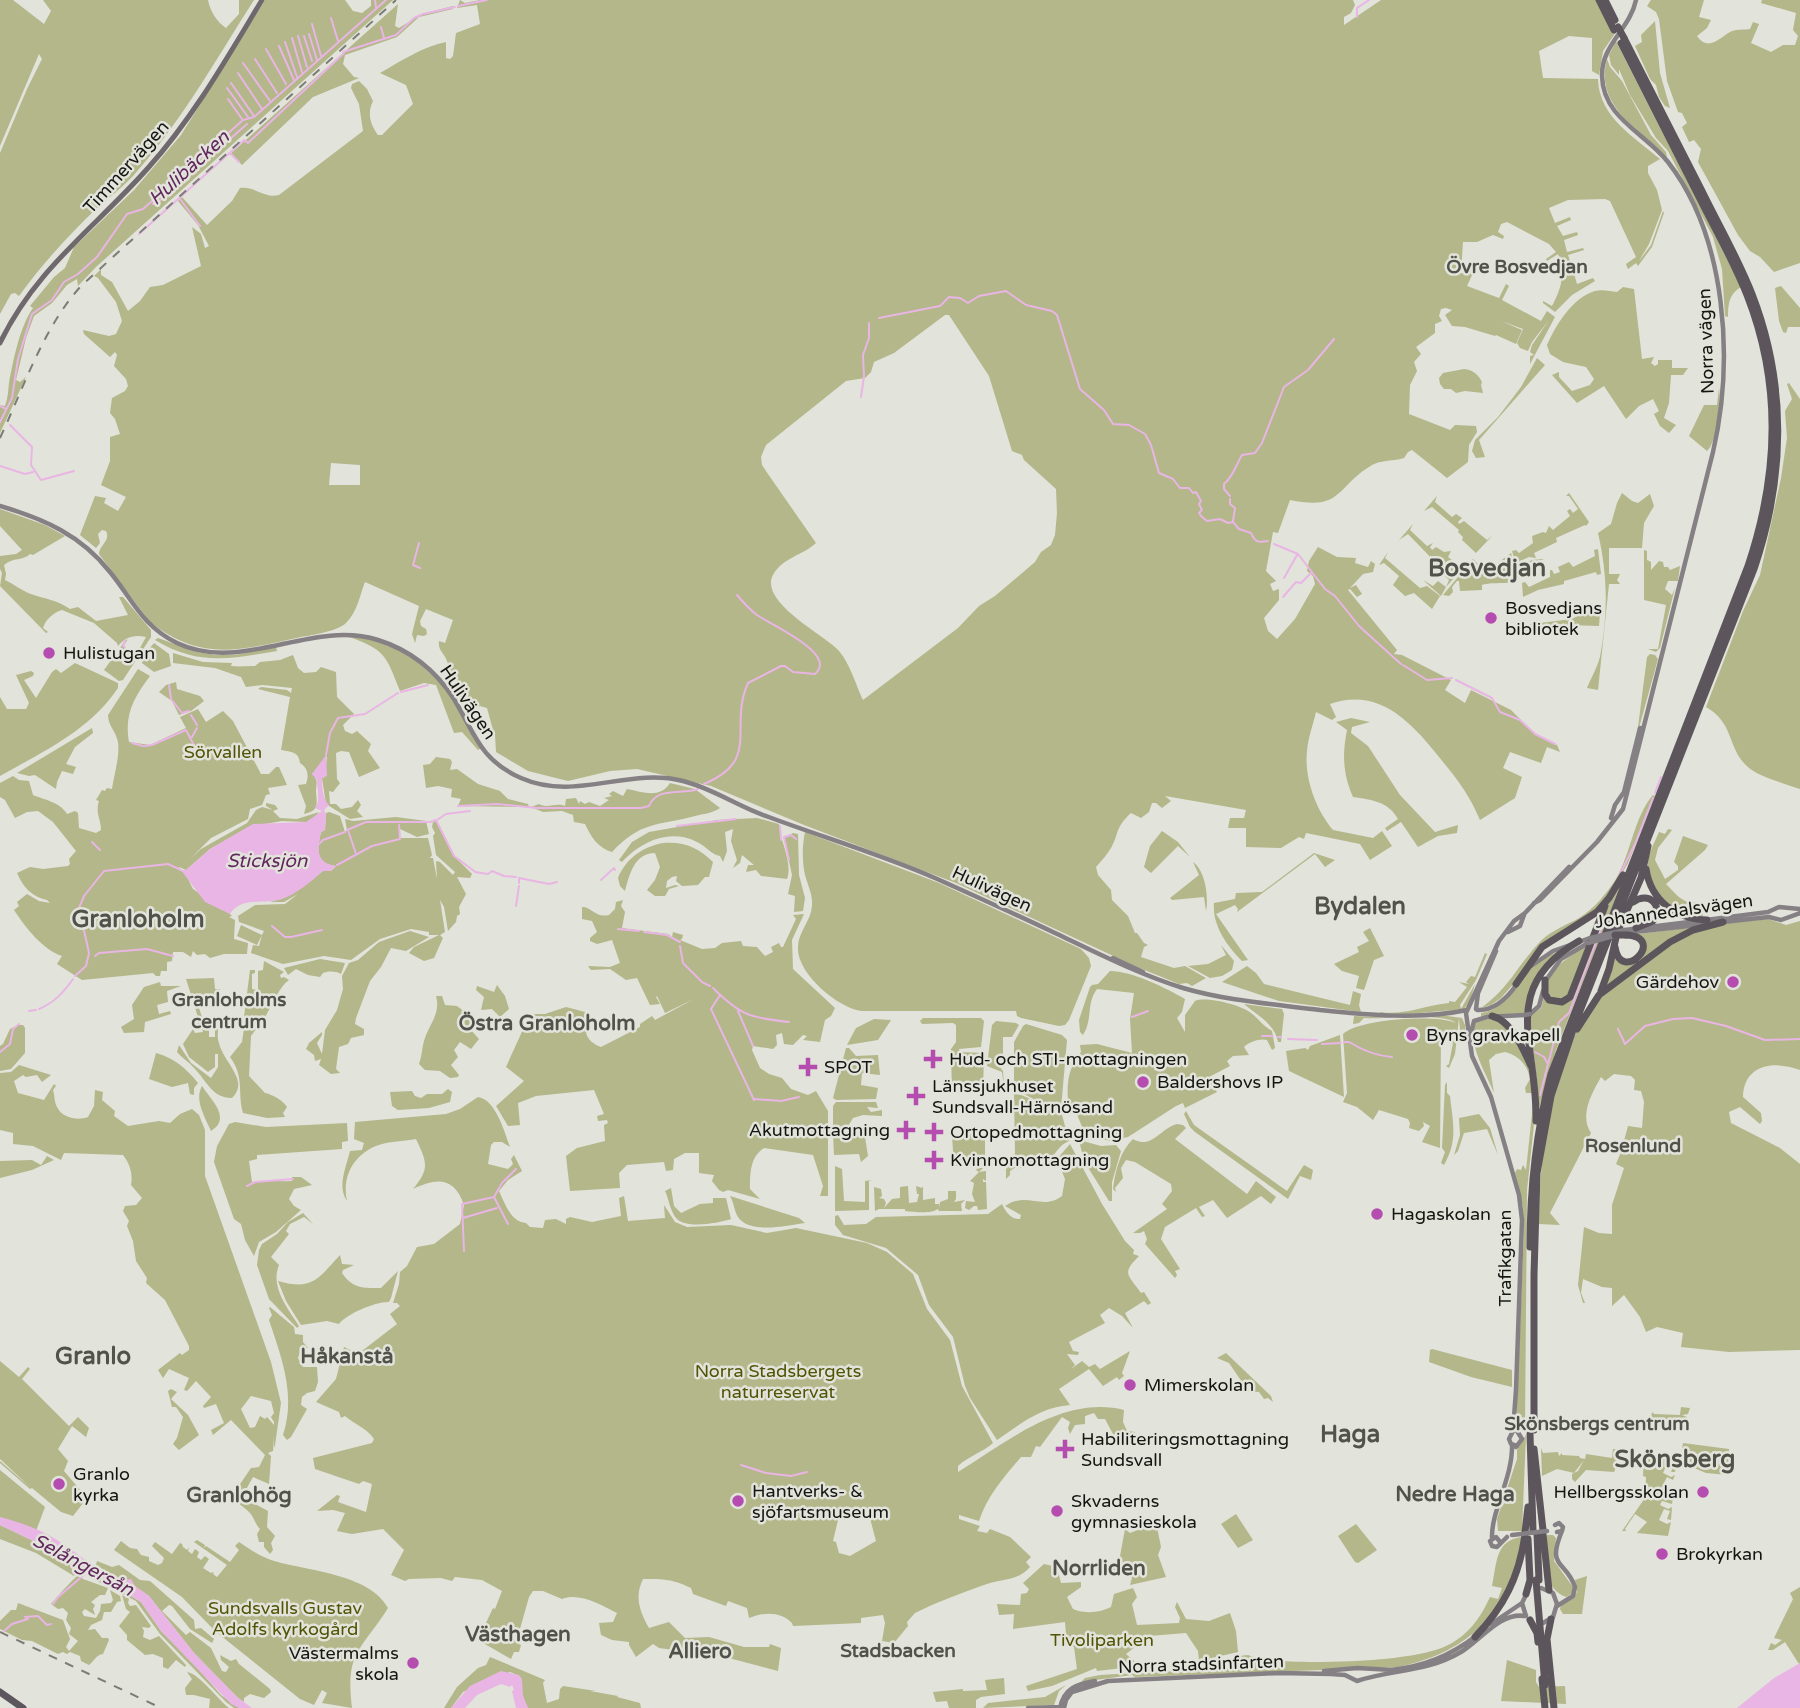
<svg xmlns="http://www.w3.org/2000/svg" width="1800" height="1708" viewBox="0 0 1800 1708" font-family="'Varela Round',sans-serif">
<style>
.green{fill:#b3b78a;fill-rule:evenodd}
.water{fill:#e9b5e4}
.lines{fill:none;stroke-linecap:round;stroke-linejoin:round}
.stream{stroke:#e9b5e4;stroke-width:2}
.secondary{stroke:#858084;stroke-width:4.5}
.primary{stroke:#6f696e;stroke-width:5}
.highway{stroke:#5c565c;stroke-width:7}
.rail{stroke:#7b7c75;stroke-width:2;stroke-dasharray:9 9;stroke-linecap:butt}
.secondary-bridge{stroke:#858084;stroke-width:4.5}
.highway-bridge{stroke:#5c565c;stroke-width:7}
.poi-dot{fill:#b54caf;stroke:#e2e3da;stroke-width:2.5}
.labels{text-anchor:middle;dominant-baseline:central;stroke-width:5;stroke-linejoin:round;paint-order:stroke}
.street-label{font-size:18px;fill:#151612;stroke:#e2e3da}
.poi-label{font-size:18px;fill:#151612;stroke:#e2e3da;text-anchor:start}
.park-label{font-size:18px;fill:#515404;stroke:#e2e3da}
.water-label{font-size:19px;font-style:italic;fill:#62265f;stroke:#e2e3da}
.neighbourhood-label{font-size:19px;font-weight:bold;fill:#51524a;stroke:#e2e3da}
.quarter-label{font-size:21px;font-weight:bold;fill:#51524a;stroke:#e2e3da}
.district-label{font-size:24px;font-weight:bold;fill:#51524a;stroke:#e2e3da}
</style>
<rect width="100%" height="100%" fill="#e2e3da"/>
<path class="green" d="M0,0h13l31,24 7,-13 -8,-11h165c2,11 9,22 18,28l13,-14v-14h15c-39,61 -73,122 -121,176 -11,12 -24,21 -36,32 -28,27 -55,56 -78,88l-4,-3 -4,1 -11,20v-161l27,-64 15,-30 -3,-5 -39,92z
M265,0h80l8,11 9,2 9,-7v-6h22l-297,267 -18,19 -1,-7 -10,6 -15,18 -18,13 -8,22 -10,42 4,2 6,-5 -26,56v-28l5,1c3,-8 3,-14 4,-23 4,-22 11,-57 24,-75l-3,-2 24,-29 11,-9 9,-21 60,-57 47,-55z
M460,0l5,3 15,-3h873l2,5 -4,8 -7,4v8l37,-25h215l18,35 -11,16 -4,24 -7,-4v-33l-23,-2 -30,15 4,27 55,1c1,38 36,58 62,80l-12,7v7l9,17 5,20 -13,34 -10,17 12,-16 12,-34 1,2 -12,34 -14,19 -2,-3 -8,6 -2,-5 10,-7 -26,-56 -5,-2 -37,1 -19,8 6,15 15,-6 1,3 -14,6 6,10 14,-4 1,3 -14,5 3,12 16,-4 1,2 -16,5 4,12 16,-4 1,3 -16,4 4,14 16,-6 2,3 -23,14 -17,17 -12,-9v-2l9,5c10,-19 13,-31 6,-52l-11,7 -1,-2 10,-7 -7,-8 -42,-22 -6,2 -3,8 6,4 -1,3 -10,-4 -16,7h-14l-2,31h12l-6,13 32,12 7,-14 3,2 -7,14 39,21 6,-10 8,6 -25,47v-8l4,-1 -4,-3 2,-7 17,-25 -17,22 -4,9 -8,-3 -3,-5 6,-14 -22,-8 21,9 -6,14 -20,-9 -1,1 -30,-9 -13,-1 -7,-11 7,-5 -6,-2 -5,1 -2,7 3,5 -7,3v9l-19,14 5,7 -7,8 3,9 -7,14 -1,29 41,16 5,-5 21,1 1,6 -8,13 -1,17 -21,16 -35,-28 -4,2 -4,6c-9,3 -24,2 -32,7 -37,22 -29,46 -82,35l-12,33 -5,-1 -7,39 10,10 -6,3 3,7 6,-2v11l-15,18 4,13 9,8 18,-20 20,-35 -2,-8 -6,-5 2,-10 9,-14 19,10 19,1 -1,5 13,4 3,-6 4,3 -2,8 -10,2 -13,14 6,-3 6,9 -5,3 -7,-8 -2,1 49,60 -3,4 8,1 49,25 -6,10 20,13 6,-13 40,20 24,24 22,11 3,7 -13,-5 -6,16 -31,-11 -7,16 19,9 -7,21 -35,22c-11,-26 -23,-41 -41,-63 -28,-35 -60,-70 -109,-53l6,13 -4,3 -16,-8c-3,13 -8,26 -9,39 -3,27 9,59 26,79l40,8 9,-7 10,15 -22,14 -10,-16 -54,-11 -2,6 -5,-2 -18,11 -35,-1v-19h-18l2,-10h14l2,-8 -81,-14 6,5 -9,7 -6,-5h-4l-3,9 -8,6 -10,-5c-17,16 -11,19 -20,35 -4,7 -10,13 -15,19l2,8 13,15 1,10 16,16 7,17h2l7,10 4,2 -4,2 -3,10 33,11 11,-2 21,12 -14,8 -5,-3 -8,1 -42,-17 -181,-84 -152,-58 -93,-39 -74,-17 -27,2 -42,10 -40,-10 -32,-19 -1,-17 -20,-5h18l-6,-22 -7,-2 -6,4 -2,-9c-6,-3 -15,-7 -20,-12 -5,-7 -1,-20 -5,-28 -3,-9 -9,-9 -8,-20l6,2 8,-23 -27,-11 -6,12 1,5 5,3 1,5 -3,2 -7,-1 -2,8 -3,-9 7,-28 -54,-24c-5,12 -7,29 -19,41 -8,8 -33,12 -45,14 -60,13 -100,26 -152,-16l-50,-67c0,-9 12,-13 7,-23l-4,-1 -4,4 2,9 -4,5 -16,-13 15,-39 11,2 -2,5 14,8 8,-14 -25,-12 9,-24v-24l10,-3 -5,-15 -5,-6 2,-15 13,-7 3,-5 -2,-7 -12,-13 3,-11 -2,-3 -5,5 -26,-23 -1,-4 26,6 7,-2 6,-13 -6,-19 -18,-24 -4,-2 7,-7v6l11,7 16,29 12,-10 10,-14 13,-2 38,-19 -9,-39 9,7 4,14 4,-2 -11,-21 -20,-24 4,-4 25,28 25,-24 8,-13c15,-2 25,11 39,7l84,-64 -4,-27 -8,-16 1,-4 7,-3 8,8 6,12c-6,12 -3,23 5,34h4l31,-31 -7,-19 -26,-12c21,-12 42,-26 66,-31v16l4,1 3,-3 3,-23 24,-9 -3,-19 -20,3zM945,315h4l40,61 23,75 10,4 2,5 32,29 1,24 -2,22 -4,10 -10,7 -6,10 -40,34 -16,10 -21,22 -95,72c-8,-17 -14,-40 -27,-52 -16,-15 -77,-47 -63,-73 10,-18 29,-19 43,-32l-48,-69 -6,-9 -1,-8 5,-12 80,-64 19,-3 6,-6 3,-10 20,-9zM331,463l29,2v20h-31z
M1651,0h53l-5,17 12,3 -4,8 -10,8c12,17 24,0 35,-5 5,-2 13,-1 18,-2l3,-7 6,2 -8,19 20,9 12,-7h12l3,-9 -5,-6 3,-17 -35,-10 1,-3h38v263l-26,9 -14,-15 -10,-6 -12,-16 -40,-73 3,-13 -7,-9 -5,2 -7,-15 5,-4 -5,-10 -4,-1 -11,-31 -8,-62 -3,-7 -9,-6z
M398,4l-3,22 4,2 23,-14 31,-8v3l-34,8 -22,20 -52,18 -2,9 11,13 5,1 -46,19 -71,68 -10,-10h-3z
M1655,21l5,52 10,35 -5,-2 -6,-9 -3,-12 -6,-6 -15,-33 7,-4 -1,-7z
M1616,41l125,246c-12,7 -13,17 -13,30l-3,-1 -3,-47 -9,-32 -45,-86 -12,-13 -26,-43 -11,-26v6l-8,-10 -2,-10z
M1607,59l3,8 12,14 29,54 15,17 1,6c-28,-28 -73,-53 -60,-99z
M1781,286l19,22v19h-12l-2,6 -3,-1 -4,-11 -4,-33z
M1623,287l11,2 8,70 12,-2 -3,6 4,3 3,-2v-4h14v8h16l-5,7h-12l-2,28 -5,15 12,7 -7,8 -9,-7 -6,-12 5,-3 -6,-12 -14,7 -13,13 -22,-33 -27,17 -25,-28 7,-3v5l13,14 18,-6 4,-6 -8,-12 -23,-5 -13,-8 -3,-9c9,-20 25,-47 48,-54 7,-2 15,0 22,1z
M1537,358l8,7 -66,75 6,17 -9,1 -4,-7 3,-11 23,-23 23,-30z
M1464,369c9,1 14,5 18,13l-1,3 2,8 -18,-2 -9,2 -5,-4h-7l-4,-5 -1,-6 4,-5z
M1789,383l11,16v390c-14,-5 -40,-12 -51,-21 -22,-18 -14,-45 -43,-61l37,-96 17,-36 21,-97 6,-40 -2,-27 7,-12 -5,-15z
M1719,388c2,12 -2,55 -12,63l-18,-15 15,-31h13z
M1569,493l20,29 -3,4 -1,-1 -29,13 1,4 -23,11 2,5 -7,-1 -9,4 1,4 11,-5 12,-1 -24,12 3,6h-3l-8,-26 4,-1 3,3 14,-10 -1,-7 11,-4 3,1 3,-7 4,4 17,-14 -3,-5 3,-2 3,4 5,-4 -9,-13h-3z
M1622,493l10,8 6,2 12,-9 4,12 -10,17 -2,25h-33v26h11l-3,6 3,4h-11l-11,106 -11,-2c4,-10 10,-20 13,-31 8,-43 8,-81 -2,-124l13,-9 6,-21z
M1437,496l-2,6 17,15 4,-3 6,4 -4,4 1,2 5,-3 23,19 5,-4 -16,17 -14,-13 1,-3 -5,-5 1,-2 -27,-23 -8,4z
M0,509l45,16 20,11 -32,19 -3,-1c-7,7 -17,3 -26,11l2,9 -1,6c9,4 17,11 26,14 14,5 26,6 39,15l8,-2 18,14 32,-6 -9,-18h4l28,33v7l-28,43 -4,1 -15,-11 21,-29 3,-2 -4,6 3,5 9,5 10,-18c-12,-3 -21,0 -28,9l-1,-3 -23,-20 -32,-13c-8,2 -17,10 -19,18l5,4 -2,1 -46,-47 2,-13 -2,-4v-13l16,-2 6,-4 -22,-24z
M1413,524l-3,6 17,16 6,-3 -3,4 2,3 4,-3 8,5 7,-1 -3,6 13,10 8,-6 -23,26 -5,9 -18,-16 10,6 5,-5 8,6 3,-7 -10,-9 2,-3 -33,-34 -9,6z
M1598,549l3,25 -4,1 -1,-3 -32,9v3l-26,6 -15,7 -1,-14 3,-1 4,5 21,-10v-7h2l2,4 6,-2 -2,-5 11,-5 4,5 22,-11 -1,-6z
M1644,550l3,1v9l4,2v8l8,-9 4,1 1,5h4l2,3 10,-4 -2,15h-10l-3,8 7,6 3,-7 -15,60 -4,4 -8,-3h10l8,-44 -22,-5z
M1388,552l-3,6 35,30 7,-2 13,10 -8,13 -18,-16 -9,3 -12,-11 6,-9 -15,-13 -5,2z
M1511,553l8,25c-7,8 -25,3 -37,7v5l-22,1 -1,-10h-2l-5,6 1,5 -4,4 -6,-1 30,-36 13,13z
M1598,611l2,1 -1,14 -31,-1 -3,4 -26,-2 -2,7 -18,-1 4,-8 49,-6 9,-5z
M361,636l47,17 39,36 34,59 -3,2 -16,-18 -8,1 -18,-48 -12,-2 -24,8c-14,-35 -14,-41 -51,-54z
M158,638l39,14 18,3h20l41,-8 1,4c-47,8 -79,15 -122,-11z
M154,643l15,11 2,12 -17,6 -12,-9 2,-8z
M173,653l30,9 29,1 -1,3c8,1 17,0 24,0l5,-4 20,-2 13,-5 5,13 6,5 12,-1 5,-5 15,5 1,25 17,17 -11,11 2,6 7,3 5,-3 14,13 -3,7 12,17 -21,9 -10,-25 -8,-1 -5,2 1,26 3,4 -7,9 -4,-1 1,13h6l5,5 11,-2 6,-7 3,5 -4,6 6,6 -13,2 -24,-15 -4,-26 3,-1 2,-21 -15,18c7,7 4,9 4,18 1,13 3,19 -12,22l2,-8 -8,-21 8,-1c3,-9 2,-16 -6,-21 -1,-11 -8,-11 -19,-13l9,-53 -32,-8 3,-2 26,3 4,3 1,-5 -29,-3 -17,2 -5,-10 -26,-9 -42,-5z
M1650,654l5,1 3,4 -21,76 10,-78z
M75,663l43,20v5c-29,43 -74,63 -118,88v-79l7,12h19l3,-6 -13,-28 15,-4 3,2 -1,3 -9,4 12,18 16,-26 4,-3 5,4z
M138,669l12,7c-16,21 -26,39 -21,66l21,3 36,-17 -6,-11 18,-8 8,13 17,-11 10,10 28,53h8l7,-7h3l8,18 -19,3 2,6 -4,1 -4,10 -12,4 -2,10 -37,19 -21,21 11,-10 46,-26 9,-13 6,-3 11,3 -7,-4v-3l9,2 3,4 -5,2 7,7 17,1 22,-7 -8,9 -5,1 -24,-1 -33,6 -39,22 -24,21 -7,-3v3l6,3 8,16 37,25 2,2 -3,1 6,3 -1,19 14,4 -1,11h-23l-14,4 -5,-4 -8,1 -4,-4 -2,6 -8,-5h-10l-1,9 -5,1v9h-6l-1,5h-4l-3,-3 -71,7 -25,-16 5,-8c-19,-6 -37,-29 -48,-46l5,-4 -2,-4 10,-8 12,7 11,2 -3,-3c-15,-3 -24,-13 -30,-27l13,-6 13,2 25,-3 2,-2 -1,-5 7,-8 -23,-29 -15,-11 -11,1 -12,6 -10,-18 -5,-3v-14l13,-7 6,4 10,1 4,14c12,5 27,7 34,19l8,-3 3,2 1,15 17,5 5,-3c0,-11 -6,-17 -2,-29l-3,-1 6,-10 3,1 2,-3 5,1c2,-14 8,-33 6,-47 -2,-11 -10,-16 -10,-27z
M176,682l1,7 23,7 4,5 -13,10 -12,4 -7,-14 -13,-9 7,-7z
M1351,718l19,4 -18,5 -1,6 17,13 32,49 35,37 23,-7 -1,8 -19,3 -20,11 -17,-25 -14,9 -2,-3 13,-9c-10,-18 -26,-19 -45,-22 -10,-23 -11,-42 -6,-67l-11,-8z
M92,728l1,5 -18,14 -9,17 10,3 -3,7 -11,-3 -5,11 -1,7 -21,-14 -6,1 -12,-3z
M436,757l14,2 2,3 -2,8 7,-1 21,15 22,7 8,8 20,5 1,3 -71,-1 3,-7 -10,-2 1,-8 -14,-3 -12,2 -3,-23 7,-1z
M670,783l25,6 25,19c-7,5 -17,6 -25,8 -38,10 -54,5 -83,36 -14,-4 -21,-15 -27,-28l-11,-2 -1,-7 -11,-4 -19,1 -12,-5 8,-3c8,5 18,-2 26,2l1,-7 10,-1 3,6 1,-3 5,3 4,-2 11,4 9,-6 -5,-2 8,-2 -3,-2 4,-3 10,5 4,-7c16,3 33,10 43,-6z
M1653,795l2,1 -27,67 -20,34 -13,13 -36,22 -58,66 -10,7 -10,3c28,-20 35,-40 57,-64 11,-13 27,-18 41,-26 15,-9 28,-25 37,-39 15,-26 18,-62 37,-84z
M329,812l11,4 5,16 2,-2 -2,-11 8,2 43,-4 30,4 3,13 -12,3 -17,-8v9h28l4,17 -2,3h3l4,21 -1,-18 4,1 13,13 2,-3 -19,-17 -3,-19 2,-3 -3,-6 1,-5 3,-1 18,35 18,18 -2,4 -13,-1 9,17 -7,13 1,7 -3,2 -1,6 -8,9 -4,-24 -4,-7 5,32 -5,3 3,3 -9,20 -10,3 -15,-8 5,-6 25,-12h-10v-3l-18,-3 -31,10 -29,21 -27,-4 -41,8 -32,-11 2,-8 6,1 3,-11 -5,10 -20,-9 4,-11 21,10 2,-4 -25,-9 -1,-6 17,-11 30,-1 13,-10 -14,8h-14c22,-5 37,-18 53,-31h8l5,-5c-21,-2 -19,-17 -15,-34l4,-2 1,-17z
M757,818l22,6c1,17 14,39 8,55l-26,-3 -5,-6 -10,2 2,-7h6l-12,-10 -2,8 -7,5 4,-8 -6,-19 2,-12 -8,3 2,19 -4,11 -3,-6c-8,-1 -14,-10 -23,-14 -28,-14 -56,0 -75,20l-3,-2 13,-18 17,-10 68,-12z
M1668,829l4,1 -14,18 -3,12 10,19 13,-9v-4l-4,-4 9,-26 25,9 -3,5 -39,34c10,10 18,22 33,18l4,14c-26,4 -55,-26 -55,-52 0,-11 7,-22 11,-32l6,2z
M1162,831l16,11 12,15 -12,-11 -27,27 -7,-6 6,-21z
M805,832l134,51 142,66 8,9 2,8 -22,54 -4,5 -6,1 -38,-8 -4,-2 -1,-5h-155c-23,-3 -65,-38 -63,-64 0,-15 13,-26 14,-41 1,-11 -4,-20 -7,-31 -3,-14 -3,-29 0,-43z
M793,833l5,1 1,41 6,23 -2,13 -9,1 1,-16 -7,-2 4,-19 -8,-37z
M663,843c21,-2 36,5 50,19l-4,15h-4l-7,8 -16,1 -6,-5 1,-5 -5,1 -5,4 -1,7 9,-3 4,1 -10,3 -4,7h-10l-8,-6 8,-10 5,-13 -5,-14c-21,0 -26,23 -30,38l-5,-5 -2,-8c8,-20 25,-31 45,-35z
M1314,853l21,7 -10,7 -10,-13 -78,58 1,-3 -3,-4 -19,9 32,46 -6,1c-15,-15 -30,-36 -28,-58l21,-4 1,-6 26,-1z
M1193,862c12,8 16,35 13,49l-2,-14 -32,3 -2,-2 29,-23z
M1623,879l-67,171 -18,61 -1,-29 -8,-66 12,-8 3,-12 23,5 41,-96z
M623,900l-2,6 4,6 -3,16 46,6 4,3 1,-5 10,3 -1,4 -2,1 22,9 13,-1 7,-5 19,-2 2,5 14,1 8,9 8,-4 -2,-5 8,-4 2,4h2l13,-28 -3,-4 11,-1 -12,26 1,29 42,39 -4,8 -6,4 -5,22 -17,-2 4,-4 -4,-1 -10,10 -9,-1 -2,-11 -6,2 1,10 -4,4 -20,-3 -1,4 8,18 9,6 13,4 9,11 17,6 8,-4 12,20v85h-8l3,-10 -10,-31 -49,-7c-14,9 -14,25 -14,41l10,10 -32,-9 -5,2 -4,-2 -7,-9 2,-6 -15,-2v-20h-14l-11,6 -1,11 -7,1 -2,-9 -37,3 -8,8 1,15 -50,3 -4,-35 11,-8 28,-7 -1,-16 4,-2 -1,-3 -9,1 -1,-5 7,-2 -10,-24 -58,6 -18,7 2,22 -12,1 -12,-20 28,-25 -18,-14 24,-53h15l21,-7 23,6c-6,16 -5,28 12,34l39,-20v-3l12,-8 3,4 39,-21 -29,14 -8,-17 -1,1 4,7 -10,1 -13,-27 -11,2 -16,-11 -19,1 -3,-4 22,1 10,-4 -8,-23 -15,4 -7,-3v-3l7,-6 -5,-11 -10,-2v-12c10,0 13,11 27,8l6,-6 1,-7z
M1768,919l18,6 14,-4v149c-27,-10 -56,-5 -57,27l18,16 1,8 -2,3 -20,-17 -11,5 2,11 49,25 20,16v186l-71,2 -48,-5 2,-14 -26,-6 -11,5 -6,-15 -16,-22 -12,11v-18l-10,-1 -19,-8 -2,14 4,10h-2l-5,-18 6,-58 15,6 13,1v-29l12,-37 -8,-4 5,-12 7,-26 14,2 2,-26 -3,-11 -7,-1 1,-10 -4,-4 -17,-2 -9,7 -4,-4c-9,16 -22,38 -10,56l-41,80 10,12 -21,-1c1,-75 10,-165 59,-225 12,-14 32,-25 47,-36 18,-14 37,-30 59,-36 20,-5 44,-5 64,-8z
M1696,927l-91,60 9,-34 7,9 23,-10 -7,-18z
M1370,928l14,28 -10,4 -10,30 -8,-2 3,-12 -17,-5 -8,-7 25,-12 -2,-5 12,-6 -6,-9z
M410,931l19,6 -23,14 -15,-3 -10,19 -11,14 -14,37 -1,6 9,5v6l-13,3 -3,6 -9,3 -3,22 4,4 -9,1 -12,-9 2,-6 -6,2 -1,-6 -8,-6 3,-6 13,-11v3l-5,8 5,11 3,-24 12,-20 6,-21 -1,-13 7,-13 9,-3 21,-18z
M1221,945l13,16 -2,9 -10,6 -12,2 -22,-12 20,-2 18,-9z
M1588,945l-20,51 -10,4c-35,-15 14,-46 30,-55z
M1559,951c-23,19 -26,34 -34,62l-44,3v-3c26,-4 36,-33 54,-48 7,-6 15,-10 24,-14z
M1485,953l2,1 -11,26 -16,25 1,4 14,-25 -5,18 -6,7 -67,6 -16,-1 -1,-2c24,4 46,-7 69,-9v-2l6,1 12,-15 -8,-5 10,2 -3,-2 5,-6 4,1z
M320,959l25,4 -4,11c-6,-3 -11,-3 -18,-1l-3,4 -12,-2 -12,-6 -8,6 -4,-7z
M264,961l20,11 -4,3 1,3 3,-1 5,3c-11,7 -18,30 -28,43l-5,-3 -7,3 -5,-6 6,-47h5v3l-3,1v15l6,1v-19l5,-1z
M1247,966l9,7 8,11 86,21 3,-14 8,3 -2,11 2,7 -82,-11 -57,-19z
M1110,971c22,0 56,17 75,28l-3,13 -5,6 8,14v-17l10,-14c11,-5 46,4 56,12 8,6 12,13 21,18l3,17 -3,2 -5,-10c-7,-2 -18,2 -23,7l5,8 -16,1 -6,5 3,5 -21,11 8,15 -32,16 -2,-5 -7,3 -48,31 -18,4 -16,-4 -1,2 -8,-5 -9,-22 -7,-4c-3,-21 -2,-39 12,-56l-1,-7 17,-1 35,9 -2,-34 4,-26 -37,-4c-11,14 -4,31 -14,46l-3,-3 -1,-12 11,-33 2,-2 6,-1z
M214,978l1,11h5v9h-8l-1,9 -12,1 3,9h-4l-12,-38z
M160,982l1,4h20l-14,5 1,11 -11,3 2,9 11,-3 1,3 -26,8 -1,10 -20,1 -3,-6 13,-8 -2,-14 12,-18z
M497,985l8,11 4,13 -9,8 -8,-8 -11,1 3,-13 -8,-7 1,-4 17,6z
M436,996h6l3,9 12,1 12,9h6l-5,14 9,10 -8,10 -11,-7 -6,8 4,7 -7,8 8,10 -1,2 -8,1 -10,-7 -15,-1 -6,-6c3,-8 3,-16 5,-23 5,-17 17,-27 12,-45z
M1244,1004l38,5 2,5 -3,28h-3c-3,-18 -21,-27 -34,-38z
M1440,1015l22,3 3,7 1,12 -6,-7 -1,-12 -4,36 -6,14 -3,-2 3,-2 4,-21 -7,-3v-6h-5l-1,114 -18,-6 8,-16 -7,-4 1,4 -5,5 -10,-3 1,-5 -2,-4 -29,-9 -6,10 -16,-13 -14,-5 4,-9 -4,-59c16,-15 93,-20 113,-11 -14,-11 -70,-3 -92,-5l-5,5 -6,1 1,-8 39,2z
M923,1018h58l3,3 -3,26 -22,2 1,3 24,1 -1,38 -11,-2 -20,5 -1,-45 5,-7v-17l-3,-2 -31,1 -2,-3z
M1492,1018l11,5 20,29 9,23 3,40 -8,75 -2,238 -8,-1 -1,-2 8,-195 -1,-23 -8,-34 2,-4 4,1 2,-5 3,5 6,-56v-21h-6l-1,-5 5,-9c-2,-14 -12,-24 -25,-27l-9,2 -7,6 5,33c-8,-20 -26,-47 -19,-70z
M874,1019l17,1 -13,20 -31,5 9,-17z
M996,1021l20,2 3,2 -7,12h-9v17l-5,11 5,6 1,16 -2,-15 -15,-6 5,-41z
M200,1022h9v15h6v-13l3,2c0,5 -1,12 1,17 5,21 31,37 13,55 -20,0 -25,-17 -38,-30 -5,-6 -12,-10 -17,-16l2,-7 12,18 20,15 7,-11v-13h-3v13l-7,5 -19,-15 -6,-13 10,-15 2,4 8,-1 -1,-3h-5l2,-1 -3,-4z
M245,1022l4,3 6,-1 2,4 -6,8 -2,40 16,17c6,1 18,7 22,14l-4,6 2,4 -18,1 -24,-5c-6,-22 2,-35 -13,-56l12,-15z
M1026,1024l36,11 5,5 -6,69c-17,-1 -30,-14 -47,-19v-48l9,-16z
M18,1025h5l2,3v25l-14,16 -11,2v-25l3,-2 7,-15z
M1340,1035l4,62 -55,-26 -3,-20 19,-3 3,2 2,-4z
M846,1048h3l7,8 22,-1 2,20 -18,-2 -1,12 17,3 -2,11 -40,1 -3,-2z
M156,1053c18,5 30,15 42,30l-4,5v7l-4,-1 -2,-11 -16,4 -23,-8z
M19,1065l32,10 -9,7 -5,-7 -11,2 -3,-2 -9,6 4,12 26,7 10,-16 2,2 -3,4c2,6 1,12 4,17 5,11 21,14 31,10l6,-11 1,-16 8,2 -1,8 13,11 -1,5 14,10 31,-5 11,2 10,-9 12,-5 7,6 6,15v46l66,186 10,41 -6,42 -1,3v-12l-1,15 -5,2 3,3 -2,28 -16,-7 -9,16 -1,9 12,2 13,7 -1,16 8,9 -4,7 2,7 -3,4 -6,-7v-5h-5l-2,-8 3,-5c-5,-5 -5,-10 -10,-16 -6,-6 -13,-10 -18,-17l19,-28 8,-1 6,-12 -34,-35 -18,15 -2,-5 13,-7 -8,-19 -12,4 -1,-2 8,-9 -15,-16 -9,10 -3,-1 5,-12 -20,-9 -6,9 -5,-8 22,-17 2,2 7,-5v-4l-24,-46 -19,-17 1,-5 -11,-17 -3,-20 -6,-15 2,-5 -6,-10 2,-5 11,-1 6,-7 -11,-13c2,-11 -1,-21 -8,-30l-59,-2 -3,7 -28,-14 -20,-2v-11l-13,-3v-57l11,-1zM251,1396l20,5 3,12 -3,4 3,5v11v-8l-7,-8 -2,2 -5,-3 -5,11 -5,1 -9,-19z
M1447,1082v11l3,3c3,28 8,44 -6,69l-3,-2 4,-11 -3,-4 3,-63z
M202,1086c9,14 30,32 9,45 -6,-14 -17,-31 -9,-45z
M448,1089l4,3 -2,10 -21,6 -31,2 -6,-4 -2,-14 22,-1 3,5 6,2 6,-4h15z
M1014,1094c19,1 30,18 48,21l7,26c-17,7 -13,27 -39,16l9,5 -19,6 1,-10 -3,-1v12l-2,-2 -6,4v4l-4,4v-10l6,-6 3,-10z
M478,1097c18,3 26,34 32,50l-8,-5h-8l-3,3 -3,19 20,5 5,-5 -2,-5 3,-4 8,16 -14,9 -9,11c6,13 12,31 27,32l4,4 13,1 2,-8 11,-1 10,5v-5l4,-2 22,5 29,-6 -2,-18 5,-2 4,25 37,-3 -1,-13 11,17 12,5 44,-2 36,8 29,-5 71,15 20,9 26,22 14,35 23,31 12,46 31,57c-10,9 -26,14 -35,23v6c48,-30 106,-77 166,-62l-1,12 4,9 8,1v7l-22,-5 -8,-15h-7l-4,-6 -9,3v8l-10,1 -5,9 -2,-6 2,-6 -8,-5 -22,30 -4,-1 -5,11h-10c-17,20 -34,39 -42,64l-20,-6v4l21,7 -3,5 10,2 3,-4 20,8 21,20 -5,5 4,5c-13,15 -29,11 -46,18 -23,8 -47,17 -69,28l-8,9 1,4 -14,17 -12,-2 3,-18 -2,-8 -22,3v5l-68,3 -1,-3c-11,-12 -29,-11 -43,-5l-2,-10 -19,-7 -2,5 -33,-12 -2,-6c-19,-9 -27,-9 -48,-9 -9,18 -3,33 6,49l20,-6 16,16 24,-1 35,10h25l1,-3 11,4 -3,23 -53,-14 -66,-9 -6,-4 -17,13 -7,-12v-3l-17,-2 -11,-5 -2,-12 14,-1 4,-9c-16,-8 -38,-21 -55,-14l-19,-8h-10l-4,6 -13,46 5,2 -2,7h-5l-3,7 -33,-19 15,-32 2,1 7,-18 -20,-11 -27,-3 -3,4 -11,-3 -32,1 -4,2 -14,-6 13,-25 -21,-21 -31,5 -15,-3 8,-18 -12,-3 -16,1 20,-16 3,1 -2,6 28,10 6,-28 -9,-3 -4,3 -44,-15 -2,-11 59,-15 2,-4c-7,-11 -19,-14 -29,-23l-4,2 -2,-6 -23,-10 20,-23 8,-32 14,7 39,-30 -7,-10 10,-8 -3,-3h-4l6,-19 1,-12 7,-6 10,-19 17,-3 26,-20 4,-19c-10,-29 -28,-27 -51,-16 16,-20 15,-25 3,-50 -11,2 -23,2 -34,5 -26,7 -41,31 -35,57 -10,-15 -1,-33 3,-50l12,-1 2,-7 -10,-4 1,-17 91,-8 14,-5zM867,1507l9,34 -26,15 -11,-3 -3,-11 -3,-1 6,-25 13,-2z
M836,1102h40l2,6 -11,-1 4,5 11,-2v6l-19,-1 -10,3 -6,10 -10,1 -4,-3v-20z
M1186,1111l8,14 93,66 17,-26 9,5 -2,10 -11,-4 -12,23 -93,-67 -5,-5 -6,-13z
M1479,1114l11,14 8,27 -11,-26 -23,4 -6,18 -4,4 6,-20 -1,-17z
M235,1122l31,5 81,-4 1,18 -6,1v7l-85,6v4l-8,2 3,21c14,-2 26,0 40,-1v-4h9l11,8 -18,4 -5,10 5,7 7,4 -25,22 -17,10 -5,14 -9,-16 -4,-16 -7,-5 -20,-57 3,-16 12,-22z
M1177,1124l6,1 3,3 -11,11 72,55 9,-13 20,16 -5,7 -10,-8 -34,22 -14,-18 -14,7 6,9 -3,1 -6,-9 -31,19 -4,12 19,30 -5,2 2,4 -2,3 -30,-34 2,-5 -3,-8 -4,2h-7l34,-24 -5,-5 10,-13 -1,-7 -36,-22 -9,-2 -5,8 2,10 -8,10 1,4 -3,-3c2,-17 7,-38 20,-50 18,11 28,-11 44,-15z
M836,1131h4l-4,5 4,2 17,-1v-6h29v2l-6,3 -15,1 3,19 -7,6 -2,-8 -25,1 -1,-21z
M983,1134h2v31l-31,1 -2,-31z
M1079,1140l22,6 15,-1 5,6 -9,31v19h-3l-25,-40z
M1070,1144l32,60 23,37 9,9 -1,4 6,2c-18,18 -11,18 2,37l3,-1 7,11 -3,2 -4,-4 -19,12 8,15 -11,-12 -13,-8 -9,7 5,8 -36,19 4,9 6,1 -1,3 -11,-1 8,11 -4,4 11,-8 7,6 6,-3 5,5 30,-18 -8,22 2,3 -5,4 -2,-3 -14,9 -14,-17 -30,20 11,16c-29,2 -50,19 -73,35l-27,-42 -5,-12 -12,-49 -24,-32 -11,-30 -32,-27 -43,-13 -8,-10v-9l3,-1 6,10 22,-1 10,-7 112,-3 14,-10c3,7 9,16 18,15l1,-4 -16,-9c22,-15 37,5 57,-10l3,-17 -8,-20z
M47,1156l7,4 -22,10 -32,8v-17l32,-1 9,5z
M835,1166l7,3 2,32 21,1v-21l8,-1 -4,1v29l-34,1z
M978,1168h5l-4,4 7,-1v10l-3,-2v3h3l1,27 -9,1 -1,-4h-3l-5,4 -4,-2 1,-7 9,1 -3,-8 2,-11 -4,-2 9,-9 -3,-2z
M908,1186l1,17 8,-1 2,-8h-2l-1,-8 6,2 1,-2v14l12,-2v6h4v4l1,-6 8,-3v-8h8v8l-2,3 11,-2 -4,4 1,7h-23l-1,-2c-7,5 -23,3 -33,2v-2h-26l-4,2 -1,-24 7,2 1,7 -3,2 5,1 2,4 -2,5 8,-9 8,-1v-11z
M671,1188l3,18 7,7 19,-9 13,-1v-5h13l5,21c-12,4 -44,10 -54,0 -6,-6 -8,-18 -11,-26l-1,-2z
M730,1196l69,22 6,5c-17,2 -55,12 -67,-6 -4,-6 -4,-15 -8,-21z
M303,1213l10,11 -9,-7 -14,7 -4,7 3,3 -18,23 8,8c-9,22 8,42 20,61l-2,2 -28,-29 -12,-34 2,-15 3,-6 15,-10 11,-12z
M340,1255l2,9 12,1 -11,5 -1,3c11,16 21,15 39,15l17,-17 -7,27 -2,4c-12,-1 -43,12 -50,22l-12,-3 -26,4 -15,-24 -8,-20c34,10 40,-2 62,-26z
M270,1307l24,20 1,7 8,1v7l5,6 -7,2 -3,8 5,9h14l1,15 -3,9 -8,2 -5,4 -1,8 6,4 -16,28 -4,3 -4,-5c13,-40 -1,-76 -14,-115l3,-5 -3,-7z
M1432,1349l80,21v17l-41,-10 -42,-15 1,-12z
M1226,1353l45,43 2,6 -5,-4 -4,1 -5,-7 -16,-1 -3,-3 2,-6 -13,-19 -12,-5z
M0,1361l19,16 9,-10 2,2 -8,10 47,47 9,-9 11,11 -3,9 -14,-11 -14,23 10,12 -4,10 23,27 -14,18 -12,-4 -29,-24 -2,1 -30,-26v-2l31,27 -31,-29z
M171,1389l6,3 -6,7 17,16 11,20 -20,15 -6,-6 4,-6 6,-21 -7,-10h-4l-4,-16z
M1681,1407l9,1 -2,6 -6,1 5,2 -4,12 -33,-3 2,-14 2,2 26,1z
M1526,1435l-4,96h-24l-1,-12 20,-60v-9z
M1683,1443l46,6 -1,26 -22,-2 -26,-11z
M1541,1448l2,5 15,-1 1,4 3,-3v2l17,1 1,2 5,1 1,-5 26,4 1,-9h4l-2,21 -1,2 -28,-2 -11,12 -3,-3v-5l6,-3 6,-11 -10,13 -17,-4 -15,7z
M1649,1455l28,3 -2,14h-4l3,-8 -6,-2 -5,11 8,4 4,-2 -2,5 -6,-3 -6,12 9,4 4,-2 -2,13 -10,-3 -2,4 8,4 4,-2 -1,13 -4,-1 3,-8 -6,-2 -5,11 8,4 4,-2 -3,14 -31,-3 10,-11 -12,-8 -10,15 1,2h-4l23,-33 1,-21 -3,-1 1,-17z
M0,1470l45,37 -9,24 -36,-14z
M1236,1514l17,26 -15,8 -17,-24z
M1356,1524l21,26 -19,13 -3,-1 -17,-26z
M0,1525l73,35 8,6 -7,10 -38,-23 -36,-14z
M1151,1525l6,2 4,20 -3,8 8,22 -36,8 2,-7 -5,-7 -12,7 -2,-2h-5l12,-20 5,-27 5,4z
M1547,1535h6l3,3 -2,23 19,26v6l-7,4c-23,-8 -19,-36 -21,-56z
M1522,1537c-8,73 -53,115 -123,130l-264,10 -3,-2 -51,7 4,-4 15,-3c33,-2 68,-2 101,-7 14,-1 35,-13 47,-13 4,1 9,5 15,5 42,4 143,3 181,-13 23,-10 36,-28 46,-50l8,2 4,-11 -10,-2c5,-23 3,-46 30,-49z
M197,1540l8,5 -1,3 2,-2 24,16 9,-12 -4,-4 4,-4c11,7 18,13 32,18 34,11 98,13 117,48 -27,43 -43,43 -36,100l-30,-5 5,-10 -5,-3 -8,15 -14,-6 -85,-68 -33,-34 -68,-47 7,-9 9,7 7,1 4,6 8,2v4l9,4 4,-2 2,-5 -12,-12 3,-4 17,12 8,-11 2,1 1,3 4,3 2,-3 -1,4 4,3 3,-5 4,3 -2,5 4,3 4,-4 4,3 -6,9 8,5 3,-1 -1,2 4,3 10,-12 -33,-23z
M97,1561l15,6 7,-2 21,15 10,1 44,39 1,9 6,-1 13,11 -2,4 -22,-14 -18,-23 -3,-1 -7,6 24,24 4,-3 21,16 11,23 4,1 3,-5 -8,-7 -1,-5 11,6 5,-2 3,5 31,25 1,3 -7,6 -14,-4 -6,4v4l-7,-5 -43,-44 -45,-57 -23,-16 -7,-1 -23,-14z
M1044,1564l13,3 4,16 20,-1v5l-14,10 6,12c12,5 26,4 38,-2l3,-13 19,-6 4,9 -5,7 5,21 42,-2 1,-5 -5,-11 2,-5 9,17 23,2 21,-8 6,18 2,21 -39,9 -1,-10 -12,-18 -37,3 -23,18 14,12 -43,5 -1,-3 -44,18 -24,5 -2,-5 51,-17 -3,-22 -7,-1 -2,-24 -52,7 1,-15 -15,1 -2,-11 23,1 1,-11 6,-1 2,-4 -6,-6z
M90,1572l51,30 20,29 25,24 35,40 18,13h-5l-8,-6 -66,-68 -24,-33 -41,-21z
M78,1575l5,4 25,9 -3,7h-5l-9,7 4,3 -2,4 2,6 -10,-6 -3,3 2,4 12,2 4,-7 1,-7 10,-1 2,-3 -3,-10 10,6 1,5 -4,1 -6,10h-7l-2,8 -11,5 -3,5 7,-1 7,9h6l1,2 -6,14c-7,1 -9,7 -14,11l-8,-4 -1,-5 -10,-4 -3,2 -4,-2 -5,2 -26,-13 -10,-1 -22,-11v-8l11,-11h5l2,-7 45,17 7,19 -4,8 3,4 9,-10 -9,-7 2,-6 -5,-8 2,-7 -5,-5 -5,1 -7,-5c8,-10 17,-19 27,-29z
M1587,1576l-5,38h-19l-3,-5 1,-4 11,-6 5,-7 -2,-12z
M1800,1587v76l-1,1 -14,-22 -12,8h-5l3,-7 4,2 7,-5 -8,-2 19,-39 -3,-6z
M122,1595l7,4 -1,4 2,3 6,-1 15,21 -2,2 -7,-1 2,4 -1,6 7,3 9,-4 27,29 -1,2 -9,-7 -8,9 -5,-2v-9l-10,-4 -8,1 -18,-15v-5l-8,-9 11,-14 -4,-3z
M490,1657l55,23 -2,3 4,20 12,-4 1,-10 3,-3 33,5h-6l28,5 -1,1 23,6 1,5h-113c-2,-4 -4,-8 -5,-12 -4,-13 3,-18 -13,-24l-47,20 -12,16h-7l13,-21 21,-19 8,-3z
M1507,1660l29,10v12l3,5 26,-1 1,18 -65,-3z
M187,1672c13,2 30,27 42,36h-20l1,-9 -16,-4h-8l-1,-7 7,-9z
M1004,1678l1,16 -24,3 -5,3v8h-27l-2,-7 -11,1 -3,-10 30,-3v2l24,-1 -2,-10z
M1066,1685l-7,6 -5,14 -71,3 5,-5 57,-6z"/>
<path class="water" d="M326,755l1,21 -5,2c0,9 1,22 7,27l-5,5 2,4 -1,16 -4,2c-4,19 -5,31 15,34l-5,5h-8c-12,10 -26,23 -41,28 -18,6 -41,-3 -52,15l-25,-12 -24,-32h5l24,-21 43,-25 53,-2 16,-11 -7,-3c6,-7 2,-19 2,-28l-5,-6z
M0,1517c19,5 43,13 60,25 16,10 52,41 71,37l4,7 14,10 45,57 43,44 15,11h-13l-8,-4 -70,-73 -20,-29 -48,-29 -7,-2 -13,-11 -73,-35z
M1800,1663v45h-63l37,-30z
M501,1671l18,4 3,4 1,17 5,12h-12l-4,-17 2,-1 -2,-5 -2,2 -9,-3 -24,11 -12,13h-14l19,-22z"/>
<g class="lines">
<path class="stream" d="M375,0l1,7
M458,6l29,-6
M1357,11v-3l12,-8
M1357,17v-5
M331,18l7,23
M312,24l9,32
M381,27l3,11
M309,34l8,26
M298,36l9,31
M304,36l8,25
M292,38l10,34
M285,42l12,35
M279,46l15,34
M266,49l20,35
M343,52l53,-17 18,-17 9,-4 32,-7
M255,59l22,34
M243,63l27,38
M238,73l24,36
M231,83l23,33
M227,88l21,29
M228,99l14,20
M230,153l9,9
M180,199l20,27
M153,204h3l91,-80
M139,234l105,-94 4,3 96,-90
M879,318l61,-12 9,-9 11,1 8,5 11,-7 27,-5 20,14 26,6 5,4 23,74 24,21 9,14 16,1 16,9 6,11 8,28 14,6 7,9h9l4,5 3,-1 5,9 -2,3 3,6 -3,3 2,3 6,5 13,-2 8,4 5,-1 6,7 12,4c4,9 7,10 17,8
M861,397l3,-21 -1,-21 6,-17v-15
M0,406l6,3
M0,422l12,-24 6,-39 14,-45 20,-14 12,-18 14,-8 19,-17 30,-43 16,-5 100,-89 11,-3 132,-117
M10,425l22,22 -1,18 10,15 33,-9
M0,466l25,8 8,-2
M1230,496l-6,-7v-5c9,-7 12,-19 18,-29l13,-2 7,-10 22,-56 24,-17 26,-31
M1230,499v5l5,4 -2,13
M419,543l-6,22 7,3
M1274,544l24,10 27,35 10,7 24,30 32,29
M1284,578l13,-23
M1283,597l13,-15 5,1 11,-11
M125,641l-2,4 3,5 10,5 -2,5
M1392,656l9,8
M1403,665l24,15 25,-2
M1456,680l36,18 8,14 20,8 15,14 20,10
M169,685l2,14 11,14 7,-2
M401,692l27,-7
M191,715l6,10
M192,737l5,-9
M132,743l11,3
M145,746l7,-1 34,-15 11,21
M326,755l4,-22 8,-15 27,-4 33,-21
M704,784c58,-24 24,-57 44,-101l33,-17h4l8,6 22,2c24,-20 -46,-50 -58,-59 -7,-5 -14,-13 -20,-20
M1655,793l6,-16
M458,806l39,-2 40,4h104l8,-2c8,-20 33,-11 49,-17
M437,820l9,-6 24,-3
M430,822l6,-2 18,36 20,15
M677,826l59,-7
M780,826l1,14
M347,830l19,-8h62
M348,830l8,24
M92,842l8,8
M319,844l4,-4 22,-8
M789,860l-5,-23 7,-2 5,4
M337,865l35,-19 28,-7 -1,-14
M475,872l13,2 4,-3 12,5 12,1
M1620,874l15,-30 18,-46
M601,880l13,-12 1,2
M519,883v-5l30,6 8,-2
M516,906l3,-20
M79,908l5,-12 20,-25 64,-7 13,6
M272,926l13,11h6l31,-7
M618,929l21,2
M644,932l23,3 13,7
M1599,934l4,-10
M680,946l3,17 19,19 8,4
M95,956l4,-3 48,-4 26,7
M75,976l11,-10 3,-13 -9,-41
M713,988c28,28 38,30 76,34
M720,995l-9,14 43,91
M39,1009c16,-7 24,-16 34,-30
M29,1011l7,-1
M738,1011l15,35
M1132,1017l16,-6
M1618,1029l7,15 20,-18 28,-7 19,-1 34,8 39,14 35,-1
M1262,1036h11
M1278,1037h3
M1288,1039l29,1
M1344,1042h5c13,8 28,14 43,15
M1322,1044l19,-1
M0,1052l10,-8 3,-15 6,-5
M1535,1052l9,5 4,7
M1540,1095l19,-73 10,-9 27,-71
M755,1099l26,2 18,-4
M247,1186l8,-4 38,-3
M463,1218l34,-10
M508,1224l-14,-27 8,-14 14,-14
M464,1251l-2,-47 32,-7
M741,1465l25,8 25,3 16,-4
M53,1604l5,-7 27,-23
M4,1631l8,-7 16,-5 -3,-2 13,-1 9,9 4,-1"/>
<path class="secondary" d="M0,506c44,13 81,29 110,66 23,28 32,54 67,71 65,31 134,-24 201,-3 32,10 58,31 76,59 21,35 26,61 67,79 54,24 107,-11 162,3 29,7 54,25 83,35 56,21 114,38 169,62 40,18 80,36 120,55 42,20 83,41 128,55 44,13 91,16 137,22 49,5 99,10 147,0
M1611,818l4,-13 9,-13 16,-64
M1534,903l6,-3 57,-58 26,-33 90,-357c21,-91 14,-214 -45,-290 -23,-29 -65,-44 -66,-86 -1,-31 28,-47 34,-76
M1706,920l62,-8 11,-5 21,2
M1723,922l46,-5 12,3 19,-7
M1625,930l72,-9
M1508,932l12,-6 4,-11
M1625,933l82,-9
M1113,958l30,14
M1531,966l22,-15 37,-13
M1546,980l15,-21 27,-16
M1476,1009l2,-16 18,-42
M1477,1010c17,1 31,-13 40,-26
M1530,1014l9,-8 4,-15
M1474,1021l13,-4 37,-2
M1471,1033l3,-12
M1491,1097l-19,-41 -6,-43 33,-72 15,-20 11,-8 44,-46
M1491,1097l28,98 3,25 -6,170 -3,41 -4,8 2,5 6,2
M1514,1426l8,13 -6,8
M1555,1525l4,-2 4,4 -1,4 -5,1
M1492,1538c-1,-27 21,-61 20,-93
M1501,1543l-5,-6 -6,4 2,5 5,1 10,-10
M1541,1588l12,5 4,11 -4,13 -10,6
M1557,1606l16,-10 2,-9c-9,-27 -29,-18 -13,-56
M1526,1616l-4,-13 5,-10
M1491,1624l31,-21
M1391,1670c33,-4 59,-14 85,-34
M1324,1671l33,-3 36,2
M1028,1708l32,-1
M1060,1708c4,-20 17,-24 35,-27
M1064,1708l2,-8 6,-8 36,-11 171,-8 52,1 14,1 12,6c36,-12 68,-8 104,-29 20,-12 39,-40 64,-36"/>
<path class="primary" d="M0,343c36,-75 95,-115 148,-175 45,-50 79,-110 114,-168"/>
<path class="highway" d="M1599,0l15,30
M1605,0l10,20
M1646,869c5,32 30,50 61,51
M1633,902c16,-11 31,3 20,19l-17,7
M1615,947c6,39 53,-10 11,-12
M1545,980v14l4,6 13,2 8,-5 35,-91
M1516,984l26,-37 55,-35 12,-14 14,-23
M1601,991l8,-22 8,-36 24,-55 7,-32
M1492,1016c20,5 31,33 39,50
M1577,1029l22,-34 71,-53 23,-12 30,-8
M1536,1121c2,-76 -39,-133 43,-180
M1530,1247c0,-60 6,-115 21,-173l197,-508c30,-89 34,-182 -1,-271 -13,-33 -31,-64 -47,-96 -26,-52 -53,-104 -79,-156
M1534,1430v-155l3,-102 14,-77 25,-75 178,-452c31,-91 33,-185 -2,-275 -14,-36 -34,-70 -51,-105 -26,-50 -51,-101 -77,-151
M1530,1434l3,97
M1534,1449l9,81
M1525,1532l3,-25
M1537,1534l2,46
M1543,1534l6,56
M1526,1594l4,-14 -2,-41
M1551,1619l-4,20 7,69
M1530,1620l7,13 1,9
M1475,1637c29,-30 44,-60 50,-102
M1542,1679l3,29
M0,1692l23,16"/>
<path class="rail" d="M0,438c24,-51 43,-110 81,-152l315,-286
M0,1632l161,76"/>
<path class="secondary-bridge" d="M1590,938l35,-8
M1588,943l29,-8
M1524,1015l6,-1
M1512,1535l35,-4"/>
<path class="highway-bridge" d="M1618,27l6,11
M1615,935h11
M1536,1580l9,105"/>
</g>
<g class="poi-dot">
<circle cx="1491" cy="618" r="7"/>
<circle cx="49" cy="653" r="7"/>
<circle cx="1733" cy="982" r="7"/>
<circle cx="1412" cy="1035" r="7"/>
<path d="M929.5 1048.5h7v7h7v7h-7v7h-7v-7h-7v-7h7z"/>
<path d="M804.5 1056.5h7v7h7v7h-7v7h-7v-7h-7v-7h7z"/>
<circle cx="1143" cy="1082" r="7"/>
<path d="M912.5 1085.5h7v7h7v7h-7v7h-7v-7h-7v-7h7z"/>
<path d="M902.5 1119.5h7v7h7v7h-7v7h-7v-7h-7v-7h7z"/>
<path d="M930.5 1121.5h7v7h7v7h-7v7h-7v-7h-7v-7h7z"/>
<path d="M930.5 1149.5h7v7h7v7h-7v7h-7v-7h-7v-7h7z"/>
<circle cx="1377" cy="1214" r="7"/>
<circle cx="1130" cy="1385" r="7"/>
<path d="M1061.5 1438.5h7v7h7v7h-7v7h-7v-7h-7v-7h7z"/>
<circle cx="59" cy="1484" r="7"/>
<circle cx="1703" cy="1492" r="7"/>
<circle cx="738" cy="1501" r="7"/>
<circle cx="1057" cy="1511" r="7"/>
<circle cx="1662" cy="1554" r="7"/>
<circle cx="413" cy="1663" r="7"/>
</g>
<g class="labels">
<g class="street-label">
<text transform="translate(126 167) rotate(-48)">Timmervägen</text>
<text transform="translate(1706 341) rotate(-92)">Norra vägen</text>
<text transform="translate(468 702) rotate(56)">Hulivägen</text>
<text transform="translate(992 889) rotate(25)">Hulivägen</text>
<text transform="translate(1674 911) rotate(-8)">Johannedalsvägen</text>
<text transform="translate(1505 1258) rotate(-90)">Trafikgatan</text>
<text transform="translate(1201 1664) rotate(-2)">Norra stadsinfarten</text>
</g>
<g class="poi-label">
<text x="1505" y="608">Bosvedjans<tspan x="1505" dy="21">bibliotek</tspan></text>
<text x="63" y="653">Hulistugan</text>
<text x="1719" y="982" text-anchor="end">Gärdehov</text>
<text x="1426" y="1035">Byns gravkapell</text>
<text x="949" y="1059">Hud- och STI-mottagningen</text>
<text x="824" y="1067">SPOT</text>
<text x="1157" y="1082">Baldershovs IP</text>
<text x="932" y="1086">Länssjukhuset<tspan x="932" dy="21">Sundsvall-Härnösand</tspan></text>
<text x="890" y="1130" text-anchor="end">Akutmottagning</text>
<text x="950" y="1132">Ortopedmottagning</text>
<text x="950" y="1160">Kvinnomottagning</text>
<text x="1391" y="1214">Hagaskolan</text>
<text x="1144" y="1385">Mimerskolan</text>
<text x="1081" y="1439">Habiliteringsmottagning<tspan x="1081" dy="21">Sundsvall</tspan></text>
<text x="73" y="1474">Granlo<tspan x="73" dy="21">kyrka</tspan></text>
<text x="752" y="1491">Hantverks- &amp;<tspan x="752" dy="21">sjöfartsmuseum</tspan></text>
<text x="1689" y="1492" text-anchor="end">Hellbergsskolan</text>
<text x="1071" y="1501">Skvaderns<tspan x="1071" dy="21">gymnasieskola</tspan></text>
<text x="1676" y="1554">Brokyrkan</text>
<text x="399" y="1653" text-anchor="end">Västermalms<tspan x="399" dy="21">skola</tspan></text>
</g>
<g class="park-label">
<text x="223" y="752">Sörvallen</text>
<text x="778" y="1371">Norra Stadsbergets<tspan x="778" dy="21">naturreservat</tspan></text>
<text x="285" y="1608">Sundsvalls Gustav<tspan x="285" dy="21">Adolfs kyrkogård</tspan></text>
<text x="1102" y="1640">Tivoliparken</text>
</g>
<g class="water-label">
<text transform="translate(189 168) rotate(-42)">Hulibäcken</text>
<text x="267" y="861">Sticksjön</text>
<text transform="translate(83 1565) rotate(28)">Selångersån</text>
</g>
<g class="neighbourhood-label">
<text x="1517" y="267">Övre Bosvedjan</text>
<text x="229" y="1000">Granloholms<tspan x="229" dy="22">centrum</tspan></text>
<text x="1633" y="1146">Rosenlund</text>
<text x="1597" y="1424">Skönsbergs centrum</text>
<text x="898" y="1651">Stadsbacken</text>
</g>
<g class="quarter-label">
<text x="547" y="1023">Östra Granloholm</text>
<text x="347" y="1356">Håkanstå</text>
<text x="1455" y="1494">Nedre Haga</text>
<text x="239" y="1495">Granlohög</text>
<text x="1099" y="1568">Norrliden</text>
<text x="518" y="1634">Västhagen</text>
<text x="700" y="1651">Alliero</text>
</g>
<g class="district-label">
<text x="1487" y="568">Bosvedjan</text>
<text x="1360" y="906">Bydalen</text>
<text x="138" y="919">Granloholm</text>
<text x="93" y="1356">Granlo</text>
<text x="1350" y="1434">Haga</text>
<text x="1675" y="1459">Skönsberg</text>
</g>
</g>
</svg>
